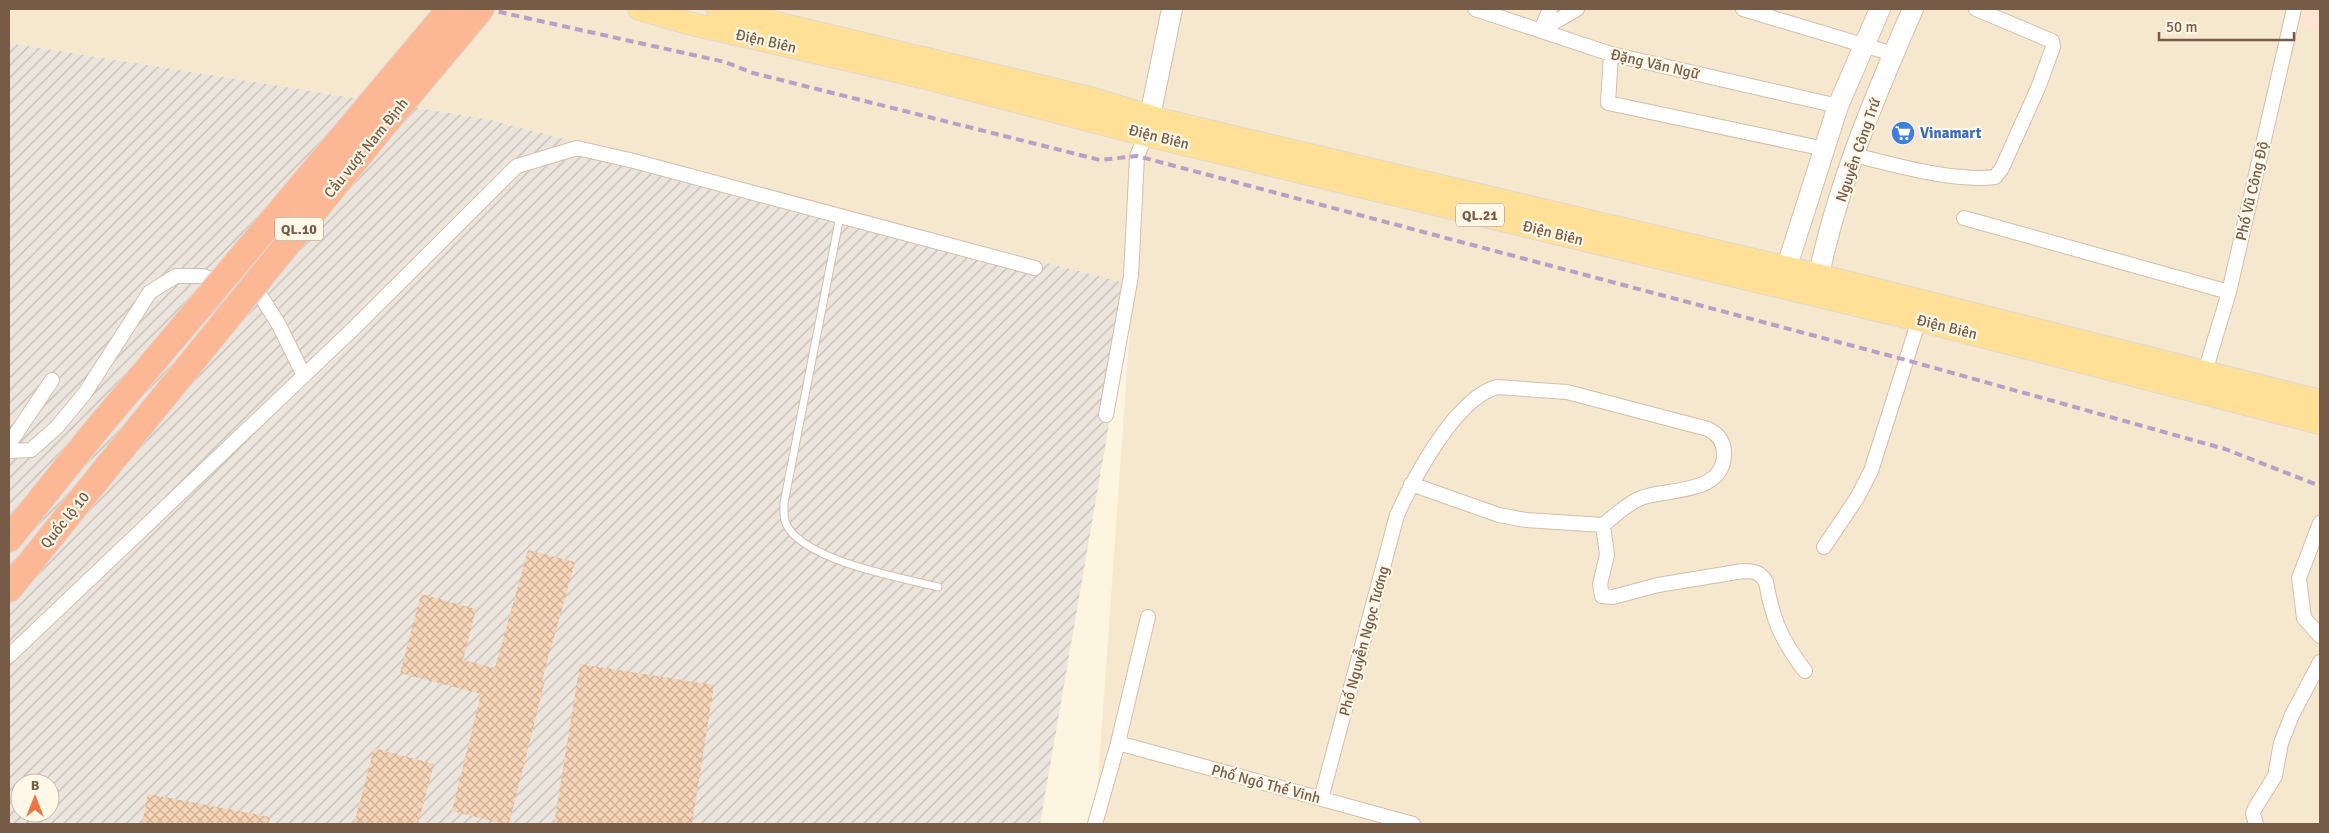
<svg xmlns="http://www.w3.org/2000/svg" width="2329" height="833" viewBox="0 0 2329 833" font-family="Signika,sans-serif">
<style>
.residential{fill:#f6e7cf}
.commercial{fill:#ffe4d4}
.industrial{fill:url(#industrial-furrows);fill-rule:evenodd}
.building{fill:url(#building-cross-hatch)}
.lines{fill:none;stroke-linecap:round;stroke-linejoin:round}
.lane-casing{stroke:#d1bfaa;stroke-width:9}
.street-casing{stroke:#d1bfaa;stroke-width:16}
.secondary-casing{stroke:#d5bfa7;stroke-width:22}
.primary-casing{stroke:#ded8d3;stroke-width:24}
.highway-casing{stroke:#ded8d3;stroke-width:28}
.lane{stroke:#fff;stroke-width:7}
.street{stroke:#fff;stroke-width:14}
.secondary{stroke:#fff;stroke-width:20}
.primary{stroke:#ffe096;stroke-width:22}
.highway{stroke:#fcb794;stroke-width:26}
.rail{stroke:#b89fc7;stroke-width:4;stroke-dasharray:8 5;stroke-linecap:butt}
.highway-bridge-casing{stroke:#ded8d3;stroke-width:28;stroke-linecap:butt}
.highway-bridge{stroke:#fcb794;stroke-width:26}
.labels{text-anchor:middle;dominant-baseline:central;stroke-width:4.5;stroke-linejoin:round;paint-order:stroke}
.shield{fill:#fff8e8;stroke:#9f8a77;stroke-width:1}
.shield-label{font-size:14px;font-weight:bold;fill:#765b46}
.street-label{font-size:15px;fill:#765b46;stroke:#fff8e8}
.shop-label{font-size:15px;font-weight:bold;fill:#366cbe;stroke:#fff8e8;text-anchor:start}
</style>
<defs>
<pattern id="industrial-furrows" width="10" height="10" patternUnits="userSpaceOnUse" patternTransform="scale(1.25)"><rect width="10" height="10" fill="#ece5dd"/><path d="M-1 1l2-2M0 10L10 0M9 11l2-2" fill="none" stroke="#c4bdb5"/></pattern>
<pattern id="building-cross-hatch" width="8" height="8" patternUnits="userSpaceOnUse" patternTransform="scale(1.25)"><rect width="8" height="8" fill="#f5d4b7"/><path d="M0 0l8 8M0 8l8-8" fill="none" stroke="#cbaf97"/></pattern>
</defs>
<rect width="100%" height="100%" fill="#fef5e1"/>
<path class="residential" d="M9,9h2311v815h-1225l38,-539 -646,-166 -478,-76z"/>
<path class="commercial" d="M2307,9h13v22l-18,-4z"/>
<path class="industrial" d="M9,43l478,76 646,166 -93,539h-1031zM20,783h30v30h-30z"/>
<path class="building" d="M528,550l47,12 -33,118 3,1 -36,143h-5l-52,-13 29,-117 -81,-21 21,-79 55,15 -13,51 32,8z
M580,664l134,21 -22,139h-138z
M374,748l60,16 -16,60h-64z
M148,794l122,23 -1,7h-127z"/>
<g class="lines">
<g class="lane-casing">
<path id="lane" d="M840,216l-56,287c0,9 -1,18 5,26 24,33 109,48 149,58"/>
</g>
<g class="street-casing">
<path id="street" d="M1475,9l136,45 227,52
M1743,9l150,45
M1541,30l36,-21
M1541,30l9,-21
M1611,54l-3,49 217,46
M1854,155c41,10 99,27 141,22l7,-9 36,-80 15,-41 -1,-6 -76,-32
M1964,218l265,74
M2205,372l24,-80 65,-283
M1106,415l25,-139 6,-120 9,-21
M9,444l43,-64
M9,451l22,-1 26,-23 28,-34 65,-101 26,-16h27l59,22 17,27 25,51
M2320,523l-21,55 5,40 16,18
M1603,525l4,30 -7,29 2,12 11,1 45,-12 85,-14c10,0 18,1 23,11 7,39 15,57 39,89
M1824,547l33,-49 14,-27 48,-151
M9,656l345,-328 163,-162 60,-18 57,13 401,107
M1118,743l295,81
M1321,799l76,-284c17,-38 59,-117 100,-128l70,5 141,37c10,5 16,12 16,24 1,42 -57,35 -83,45 -15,6 -26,18 -38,27l-77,-5 -27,-5 -88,-31
M1095,824l23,-81 30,-126
M2256,824l-3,-10 2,-6 20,-32 6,-33 11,-28 28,-53"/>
</g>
<g class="secondary-casing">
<path id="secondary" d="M1147,131l25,-122
M1782,282l56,-176 42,-97
M1816,289c18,-96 58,-191 97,-280"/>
</g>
<g class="primary-casing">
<path id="primary" d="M639,9l49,14 230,53 228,59 773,185 401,103
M718,9l372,89 72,22 656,155 502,126"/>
</g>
<g class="highway-casing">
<path id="highway" d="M9,539l83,-104
M9,589l111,-138"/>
</g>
<use href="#lane" class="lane"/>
<use href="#street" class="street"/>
<use href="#secondary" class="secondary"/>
<use href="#primary" class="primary"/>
<use href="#highway" class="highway"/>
<path class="rail" d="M486,9l239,53 28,11 347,87 37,-4 769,204 319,89 95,37"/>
<g class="highway-bridge-casing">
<path id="highway-bridge" d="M92,435l358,-426
M120,451l263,-325 98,-117"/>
</g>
<use href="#highway-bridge" class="highway-bridge"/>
</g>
<defs>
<g id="supermarket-disc" transform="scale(1.25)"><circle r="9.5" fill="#3f7fe0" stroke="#fff8e8"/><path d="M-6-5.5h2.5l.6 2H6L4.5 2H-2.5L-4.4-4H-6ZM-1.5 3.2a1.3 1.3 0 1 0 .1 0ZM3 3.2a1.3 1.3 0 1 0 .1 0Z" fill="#fff"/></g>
</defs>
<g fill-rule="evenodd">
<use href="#supermarket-disc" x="1903" y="133"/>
</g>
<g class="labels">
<g class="shield">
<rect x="1456" y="203.5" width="48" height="23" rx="4"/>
<rect x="275" y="217.5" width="48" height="23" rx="4"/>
</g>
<g class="shield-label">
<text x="1480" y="215">QL.21</text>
<text x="299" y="229">QL.10</text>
</g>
<g class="street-label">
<text transform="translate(766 41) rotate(13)">Điện Biên</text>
<text transform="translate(1655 64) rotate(13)">Đặng Văn Ngữ</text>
<text transform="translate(1159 137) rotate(14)">Điện Biên</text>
<text transform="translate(366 148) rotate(-51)">Cầu vượt Nam Định</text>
<text transform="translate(1858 150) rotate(-71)">Nguyễn Công Trứ</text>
<text transform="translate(2252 191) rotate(-77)">Phố Vũ Công Độ</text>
<text transform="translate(1553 233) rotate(14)">Điện Biên</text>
<text transform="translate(1947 327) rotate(14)">Điện Biên</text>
<text transform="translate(65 520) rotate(-51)">Quốc lộ 10</text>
<text transform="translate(1364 641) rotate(-75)">Phố Nguyễn Ngọc Tương</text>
<text transform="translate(1266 784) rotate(15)">Phố Ngô Thế Vinh</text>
</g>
<g class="shop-label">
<text x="1920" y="133">Vinamart</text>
</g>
</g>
<rect width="2329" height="833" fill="none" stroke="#765b46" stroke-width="20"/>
<g transform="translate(35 798)"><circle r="24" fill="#fff8e8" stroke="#c8b9a7"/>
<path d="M0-4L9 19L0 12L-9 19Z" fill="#ef733e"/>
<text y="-8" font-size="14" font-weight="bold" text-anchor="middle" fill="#765b46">B</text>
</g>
<path d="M2159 32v8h135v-8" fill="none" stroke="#765b46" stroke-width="2.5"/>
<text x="2166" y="32" font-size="15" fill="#765b46" stroke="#fff8e8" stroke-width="4" paint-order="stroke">50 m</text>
</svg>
